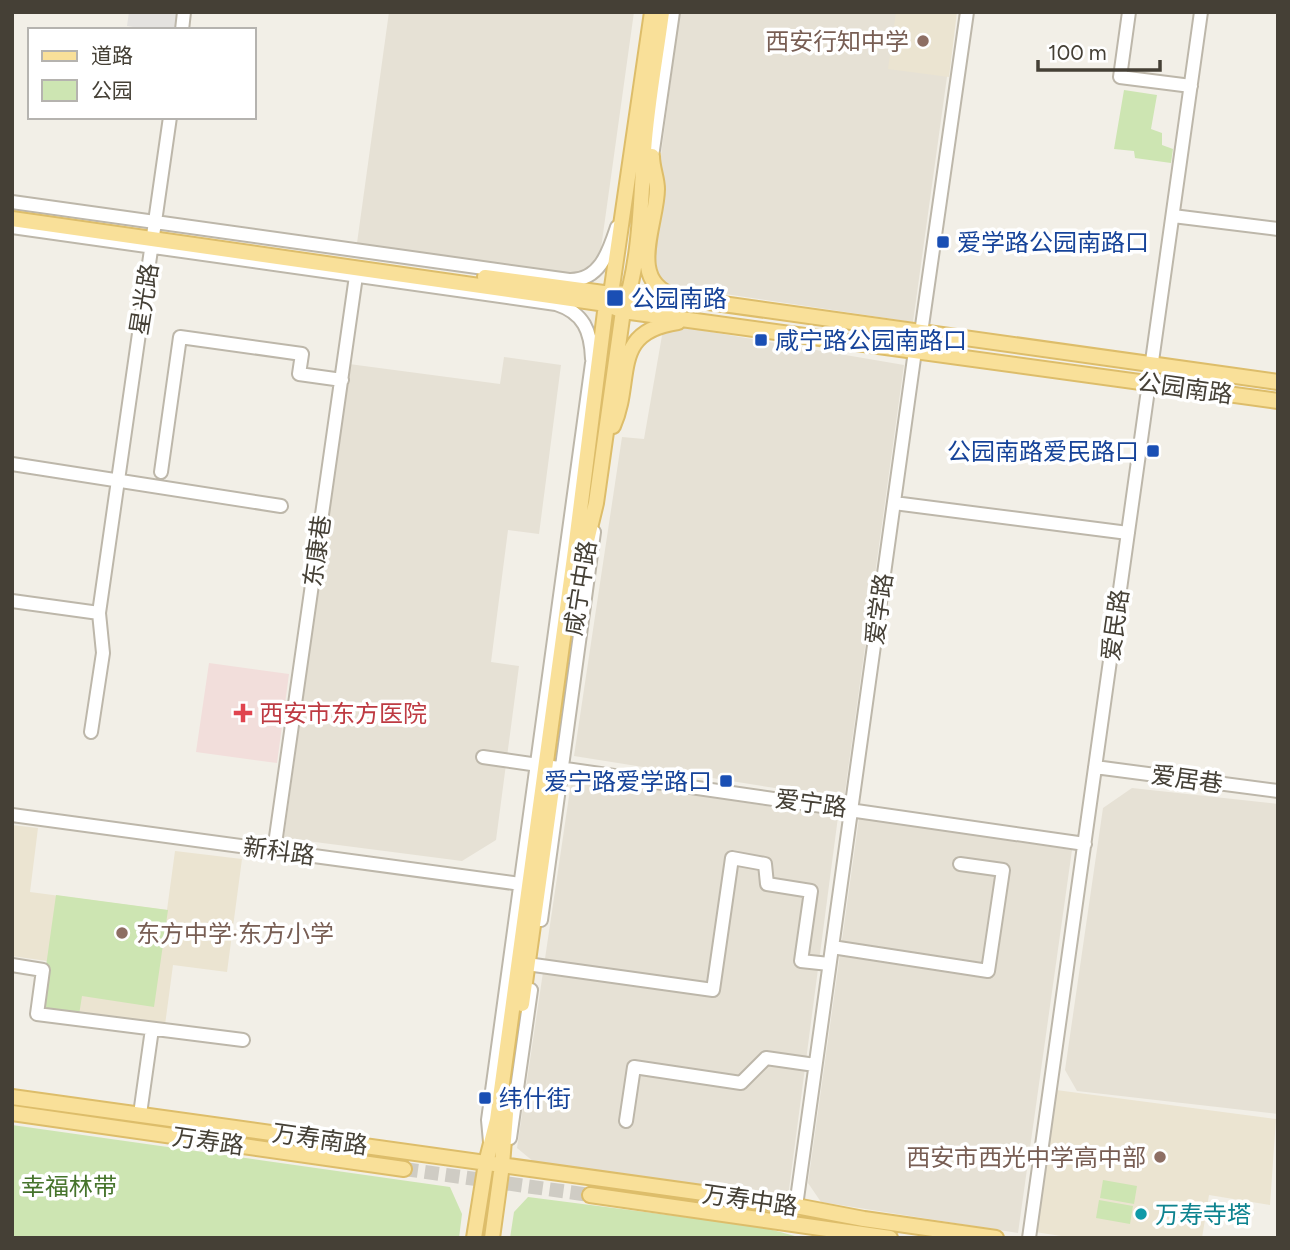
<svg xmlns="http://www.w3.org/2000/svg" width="1290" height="1250" viewBox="0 0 1290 1250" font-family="Figtree,'Noto Sans SC',sans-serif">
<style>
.residential{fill:#e6e1d5}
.education{fill:#ebe4d1}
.medical{fill:#f2dedb}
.green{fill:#cde5b2}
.parking{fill:#e4e2df}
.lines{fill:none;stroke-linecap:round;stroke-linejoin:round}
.major-tunnel{stroke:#cfccc4;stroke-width:14;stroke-dasharray:14 7;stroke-linecap:butt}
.minor-casing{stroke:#bdb7aa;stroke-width:16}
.major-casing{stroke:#ddbd6a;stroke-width:18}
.minor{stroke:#fff;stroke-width:12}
.major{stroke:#f9e099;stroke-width:14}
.education-dot{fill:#8d6e63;stroke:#fff;stroke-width:2.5}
.transit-dot{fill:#1a4fb4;stroke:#fff;stroke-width:2.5}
.health-dot{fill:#e0444e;stroke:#fff;stroke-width:2.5}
.culture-dot{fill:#0f9aa8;stroke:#fff;stroke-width:2.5}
.labels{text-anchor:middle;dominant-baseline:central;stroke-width:7;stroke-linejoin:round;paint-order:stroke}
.education-label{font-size:24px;fill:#785e54;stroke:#fff;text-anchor:end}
.transit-label{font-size:24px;fill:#164399;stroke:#fff;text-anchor:start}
.street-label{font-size:24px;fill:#454036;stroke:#fff}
.health-label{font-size:24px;fill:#be3a42;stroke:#fff;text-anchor:start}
.park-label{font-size:24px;fill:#46742c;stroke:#fff}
.culture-label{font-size:24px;fill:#0d838f;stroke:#fff;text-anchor:start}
</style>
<rect width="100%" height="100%" fill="#f2efe7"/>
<path class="residential" d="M389,12h245l-37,265 -240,-34z
M680,12h276l-43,310 -269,-40z
M664,324l240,41 -60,434 -270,-43 48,-319 22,2z
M504,357l57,8 -22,169 -31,-4 -17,132 28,4 -23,174 -34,21 -178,-23 65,-474 151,20z
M572,776l266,41 -50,380 -254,-35 -17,-14z
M1132,788l146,16v310l-201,-23 -12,-21 38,-262z
M859,818l213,32 -54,383 -197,-31 -13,-19z"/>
<path class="education" d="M896,12h61l-8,65 -61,-8z
M12,825l26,3 -8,64 137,18 8,-59 67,8 -15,113 -54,-7 -8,60 -125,-16 7,-48 -35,-5z
M1056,1090l220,29 -6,86 -61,-10 -7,43h-128l-39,-6z"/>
<path class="medical" d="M209,663l80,11 -12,89 -81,-11z"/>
<path class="green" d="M1124,90l33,5 -6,34 11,4v12l11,4 -2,14 -36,-5 -1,-7 -20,-2z
M56,895l112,15 -14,97 -72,-11 -3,19 -39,-6z
M12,1125l438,62 12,27 -3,24h-447z
M1103,1180l34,6 -3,18 -34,-6z
M528,1197l234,30 40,11h-292l4,-26z
M1099,1200l34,6 -3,18 -34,-6z"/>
<path class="parking" d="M129,12h52l-2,18h-27l-25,-4z"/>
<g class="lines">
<path class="major-tunnel" d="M404,1169l186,26"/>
<g class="minor-casing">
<path id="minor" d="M1129,12l-9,65 71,9
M182,30l2,-18
M649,164l4,-14 20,-138
M12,202l557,78c31,1 40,-29 48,-53
M1173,216l105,13
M12,227l544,77c28,9 35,27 36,55
M12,464l269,42
M161,472l19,-135 122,17 -3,20 43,6
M894,503l234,30
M12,601l87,12
M91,732l12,-79 -4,-40 71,-496
M483,757l602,87
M1095,767l183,24
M12,815l516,70
M274,851l83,-582
M541,920l53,-388
M832,947l156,24 15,-101 -43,-6
M12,965l31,5 -6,44 206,26
M534,965l179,25 19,-132 33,6 2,20 44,7 -10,70 28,3
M140,1114l12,-85
M626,1121l8,-54 107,16 25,-25 49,7
M510,1138l21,-148
M490,1142l-2,-22 104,-757
M796,1206l119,-855 6,-18 46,-321
M1029,1238l172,-1226"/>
</g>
<g class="major-casing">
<path id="major" d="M652,156c0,12 5,22 5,33 0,34 -31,93 18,107
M12,219l594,85 17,7 655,90
M485,277l126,17 19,-1 50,5 598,84
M613,426c21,-47 -4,-94 65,-104
M583,557l13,-54 27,-192c17,-47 18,-110 21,-160 3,-46 12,-93 18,-139
M522,1004l30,-215
M12,1097l784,109 68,13 132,19
M12,1113l392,56
M590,1195l300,43
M474,1238l12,-75 11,-43 78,-570 31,-246 5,-10 41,-282
M492,1238l10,-73 4,-51"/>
</g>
<use href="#minor" class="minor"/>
<use href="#major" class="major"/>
</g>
<g class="education-dot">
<circle cx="923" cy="41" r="7"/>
<circle cx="122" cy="933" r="7"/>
<circle cx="1160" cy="1157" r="7"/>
</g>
<g class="transit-dot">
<rect x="936" y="235" width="14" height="14" rx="3.5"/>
<rect x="606" y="289" width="18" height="18" rx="3.5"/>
<rect x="754" y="333" width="14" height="14" rx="3.5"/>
<rect x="1146" y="444" width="14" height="14" rx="3.5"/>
<rect x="719" y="774" width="14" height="14" rx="3.5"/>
<rect x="478" y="1091" width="14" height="14" rx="3.5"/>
</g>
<path class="health-dot" d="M239.5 702.5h7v7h7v7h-7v7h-7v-7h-7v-7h7z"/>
<circle class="culture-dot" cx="1141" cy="1214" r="7"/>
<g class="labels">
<g class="education-label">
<text x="909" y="41">西安行知中学</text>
<text x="136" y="933" text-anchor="start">东方中学·东方小学</text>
<text x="1146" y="1157">西安市西光中学高中部</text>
</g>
<g class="transit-label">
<text x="957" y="242">爱学路公园南路口</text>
<text x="631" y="298">公园南路</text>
<text x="775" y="340">咸宁路公园南路口</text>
<text x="1139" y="451" text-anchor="end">公园南路爱民路口</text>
<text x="712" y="781" text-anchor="end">爱宁路爱学路口</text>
<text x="499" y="1098">纬什街</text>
</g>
<g class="street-label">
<text transform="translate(144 299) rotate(-81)">星光路</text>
<text transform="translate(1185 388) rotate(8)">公园南路</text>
<text transform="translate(317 551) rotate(-82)">东康巷</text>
<text transform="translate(580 588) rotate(-81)">咸宁中路</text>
<text transform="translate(879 609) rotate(-82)">爱学路</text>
<text transform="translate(1115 625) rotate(-82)">爱民路</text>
<text transform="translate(1187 779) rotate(8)">爱居巷</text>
<text transform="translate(811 803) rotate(8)">爱宁路</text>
<text transform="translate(279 851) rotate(8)">新科路</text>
<text transform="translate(320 1139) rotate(8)">万寿南路</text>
<text transform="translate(208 1141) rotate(8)">万寿路</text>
<text transform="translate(750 1200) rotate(8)">万寿中路</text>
</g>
<g class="health-label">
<text x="259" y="713">西安市东方医院</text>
</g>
<g class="park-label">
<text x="69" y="1186">幸福林带</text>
</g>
<g class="culture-label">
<text x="1155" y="1214">万寿寺塔</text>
</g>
</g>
<rect width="1290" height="1250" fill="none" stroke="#454036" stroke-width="28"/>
<rect x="28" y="28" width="228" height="91" fill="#ffffff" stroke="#b5b3af" stroke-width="2"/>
<rect x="42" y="51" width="35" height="10" fill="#f9e099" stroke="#b5b3af" stroke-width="2"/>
<text x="91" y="63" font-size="21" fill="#454036">道路</text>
<rect x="42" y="80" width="35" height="21" fill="#cde5b2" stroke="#b5b3af" stroke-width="2"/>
<text x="91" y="98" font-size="21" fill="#454036">公园</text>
<path d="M1038 60v10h122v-10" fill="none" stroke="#454036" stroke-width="3.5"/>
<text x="1048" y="60" font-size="21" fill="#454036" stroke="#ffffff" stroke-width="5" paint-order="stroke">100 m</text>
</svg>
